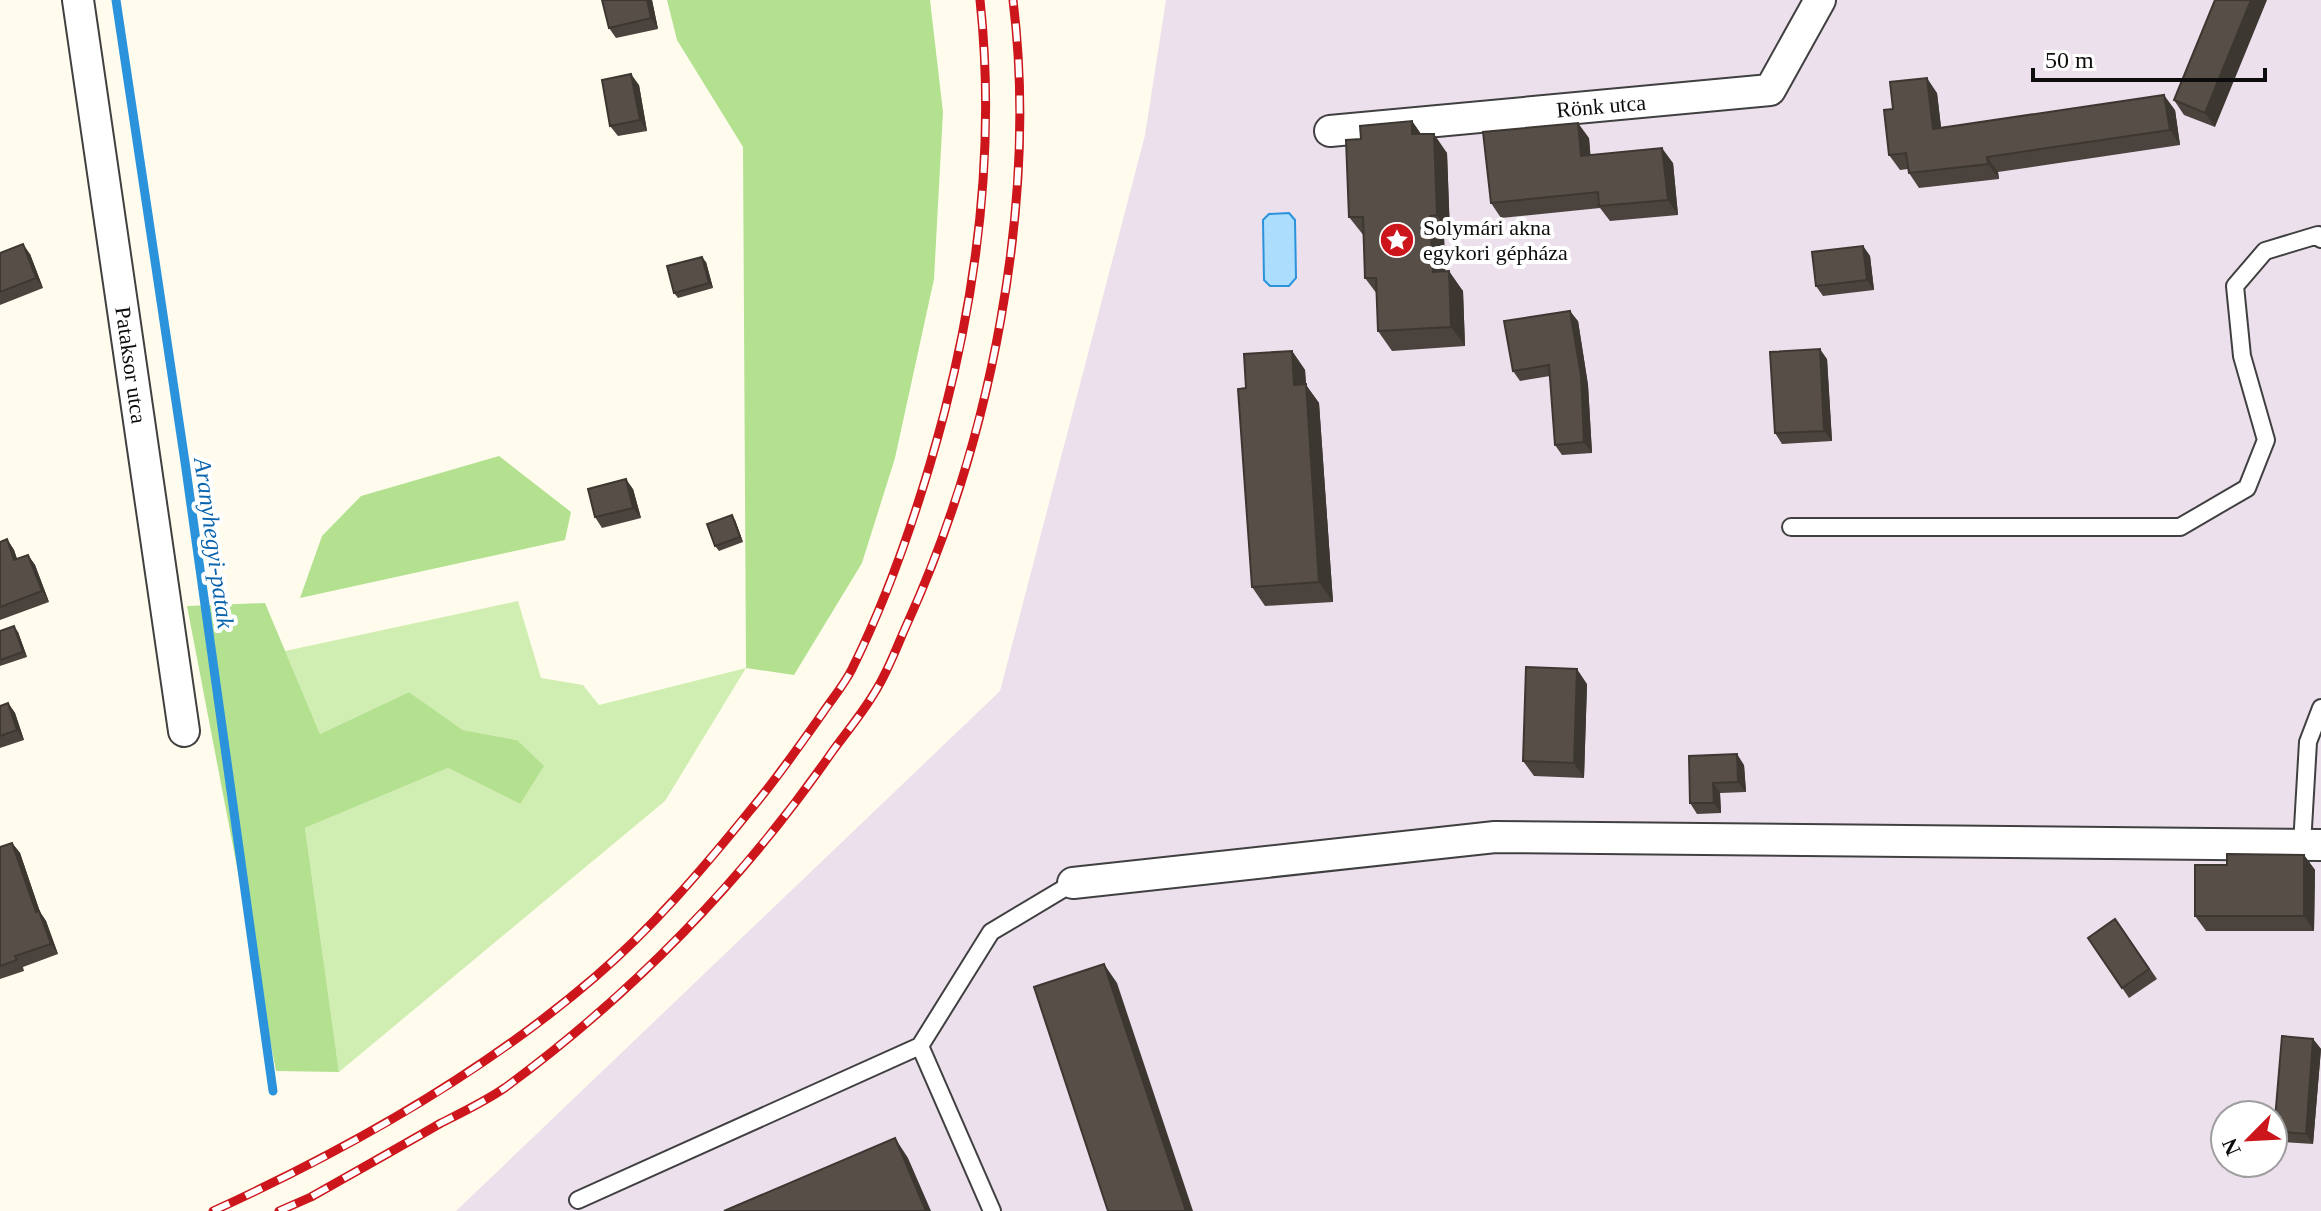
<svg xmlns="http://www.w3.org/2000/svg" width="2321" height="1211" viewBox="0 0 2321 1211" font-family="Georgia,serif">
<style>
.industrial{fill:#ece0ed;fill-rule:evenodd}
.green{fill:#d1eeb2}
.forest{fill:#b3e190}
.water{fill:#acddfd;stroke:#2a93dc;stroke-width:2}
.lines{fill:none;stroke-linecap:round;stroke-linejoin:round}
.stream{stroke:#2a93dc;stroke-width:9}
.lane-casing{stroke:#404040;stroke-width:20}
.street-casing{stroke:#404040;stroke-width:34}
.lane{stroke:#fff;stroke-width:16}
.street{stroke:#fff;stroke-width:30}
.rail-casing{stroke:#cd161c;stroke-width:9}
.rail{stroke:#fff;stroke-width:6;stroke-dasharray:18;stroke-linecap:butt}
.wall{fill:#4b433e}
.shaded-wall{fill:#3d3732}
.building{fill:#574e48;stroke:#3d3732;stroke-width:2}
.labels{text-anchor:middle;dominant-baseline:central;stroke-width:8;stroke-linejoin:round;paint-order:stroke}
.street-label{font-size:22px;fill:#0d0d0d;stroke:#fff}
.poi-label{font-size:22px;fill:#0d0d0d;stroke:#fff;text-anchor:start}
.water-label{font-size:24px;font-style:italic;fill:#0963ad;stroke:#fff}
</style>
<rect width="100%" height="100%" fill="#fffcee"/>
<path class="industrial" d="M1166,0h1155v1211h-1865l544,-520 145,-556zM2225,1115h48v48h-48z"/>
<path class="green" d="M518,601l23,77 42,7 16,20 147,-37 -81,133 -326,271 -34,-244 143,-60 72,36 -3,-64 -54,-10 -54,-38 -89,42 -35,-83z"/>
<path class="forest" d="M667,0h263l13,112 -9,167 -39,179 -33,105 -68,112 -48,-7 -3,-521 -66,-107z
M499,456l72,56 -6,28 -265,58 22,-62 39,-40z
M265,603l55,131 89,-42 54,38 54,10 27,26 -24,38 -72,-36 -143,60 34,244 -63,-1 -89,-465z"/>
<path class="water" d="M1289,213l6,7 1,58 -7,8h-19l-6,-6 -1,-60 6,-6z"/>
<g class="lines">
<path class="stream" d="M116,0l69,462 88,629"/>
<g class="lane-casing">
<path id="lane" d="M1791,527h389l67,-39 19,-48 -24,-84 -7,-70 30,-35 53,-16 3,4
M2302,845l6,-103 13,-34
M920,1046l72,165
M578,1200l342,-154 71,-114 82,-49"/>
</g>
<g class="street-casing">
<path id="street" d="M78,0l106,731
M1330,131l440,-41 50,-90
M1073,883l422,-46 826,8"/>
</g>
<use href="#lane" class="lane"/>
<use href="#street" class="street"/>
<g class="rail-casing">
<path id="rail" d="M213,1211c136,-62 269,-137 382,-234 57,-49 106,-106 153,-164 27,-32 50,-65 74,-99 10,-15 22,-29 30,-45 40,-81 69,-168 92,-255 35,-135 51,-275 36,-414
M279,1211l32,-14c44,-25 87,-49 130,-74 22,-11 45,-22 65,-36 126,-93 237,-207 326,-335 16,-22 34,-43 47,-67 11,-19 19,-41 28,-61 84,-184 131,-422 106,-624"/>
</g>
<use href="#rail" class="rail"/>
</g>
<path class="wall" d="M652,0l6,29 -42,9 -7,-10z
M2215,0v127l-31,-12 -10,-15z
M639,85l8,46 -29,5 -8,-10z
M1937,93l4,34 234,-17 5,35 -182,27 1,7 -80,9 -10,-15 -1,-4 -8,1 -11,-15 4,-46z
M1412,121l9,13 26,19 3,81 -6,1 1,36 18,20 2,55 -73,5 -14,-20 -1,-37 -12,-16 -1,-42 -15,-19 12,-78z
M1589,138l1,17 83,8 5,52 -68,6 -10,-13 -99,10 -10,-15z
M1863,246l7,10 4,34 -51,6 -7,-10z
M0,253l30,1 13,34 -43,17z
M706,262l7,26 -35,10 -4,-5z
M1578,321l10,64 4,68 -30,2 -7,-10 -5,-69 -30,5 -7,-10z
M1292,351l13,19 1,15 13,18 14,199 -68,4 -13,-19 -6,-199z
M1827,359l5,82 -50,3 -7,-11z
M633,489l8,29 -39,10 -7,-11z
M735,520l8,22 -24,9 -4,-5z
M7,539l7,11 3,9 11,-4 7,10 14,37 -49,18v-78z
M0,631l18,1 9,25 -27,9z
M1587,684l-3,94 -50,-2 -11,-15z
M8,703l7,10 9,27 -24,8v-42z
M1689,756l55,9 2,27 -26,1 1,20 -24,1 -7,-11z
M12,843l8,10 20,59 6,9 12,33 -35,13 1,4 -24,8v-132z
M2304,855l11,15 -1,61h-108l-11,-15 32,-51z
M2116,919l41,60 -28,19 -41,-60z
M2313,1039l8,10 -8,95 -32,-2 -7,-11z"/>
<path class="shaded-wall" d="M647,0h5l6,29 -7,-11z
M2251,0h16l-52,127 -10,-14z
M631,74l8,11 8,46 -7,-11z
M1927,78l10,15 6,51 -10,-15z
M2164,95l11,15 5,35 -10,-15z
M1412,121l13,19 -13,-6z
M1578,123l11,15 3,33 -11,-15z
M1434,134l13,19 3,81 -13,-19z
M1662,148l11,15 5,52 -10,-15z
M1987,157l11,15 1,7 -11,-15z
M1430,216l14,19 2,56 -13,-19z
M23,244l7,10 13,34 -7,-10z
M1863,246l7,10 4,34 -7,-10z
M702,257l4,5 7,26 -4,-5z
M1449,271l14,20 2,55 -14,-19z
M1570,311l8,10 10,64 4,68 -8,-11z
M1820,349l7,10 5,82 -8,-10z
M1292,351l13,19 1,15 13,18 14,199 -14,-20 -25,-197z
M626,479l7,10 8,29 -8,-10z
M732,515l3,5 8,22 -3,-5z
M7,539l7,11 7,20 -7,-10z
M28,555l7,10 14,37 -7,-11z
M14,626l4,6 9,25 -4,-5z
M1577,669l10,15 -3,94 -10,-15z
M8,703l7,10 9,27 -7,-10z
M1737,754l7,11 2,27 -8,-10z
M1713,783l7,10 1,20 -7,-10z
M12,843l8,10 20,59 6,9 12,33 -7,-10 -15,-32z
M2304,855l11,15 -1,61 -10,-15z
M1104,964l13,19 76,228h-7z
M2313,1039l8,10 -8,95 -7,-10z
M895,1138l13,20 23,53h-5z"/>
<path class="building" d="M602,0h45l4,18 -42,10z
M2215,0h36l-46,113 -31,-13z
M631,74l9,46 -30,6 -8,-46z
M1927,78l6,51 231,-34 6,35 -183,27 1,7 -79,9 -3,-20 -17,2 -5,-45 9,-1 -3,-27z
M1412,121v13h22l3,81 -7,1 3,56 16,-1 2,56 -73,4 -2,-53h-11l-2,-61h-14l-3,-77 15,-1 -1,-13z
M1578,123l3,33 81,-8 6,52 -69,6 -1,-14 -107,11 -8,-71z
M23,244l13,34 -36,14v-39z
M1863,246l4,34 -51,6 -4,-34z
M702,257l7,26 -35,10 -7,-27z
M1570,311l11,64 3,67 -29,3 -6,-80 -36,6 -9,-50z
M1820,349l4,82 -49,2 -5,-81z
M1292,351l2,34 12,-1 13,198 -67,5 -14,-198 8,-1 -2,-34z
M626,479l7,29 -38,9 -7,-28z
M732,515l8,22 -25,9 -8,-22z
M7,539l7,21 14,-5 14,36 -42,16v-65z
M14,626l9,26 -23,8v-29z
M1526,667l51,2 -3,94 -51,-2z
M8,703l9,27 -17,6v-30z
M1737,754l1,28 -25,1 1,20h-24l-1,-47z
M12,843l24,69 3,-1 12,33 -36,12 2,4 -17,6v-119z
M2227,854l77,1v61h-109v-51h32z
M2115,919l34,50 -27,19 -34,-50z
M1104,964l82,247h-78l-74,-224z
M2282,1036l31,3 -7,95 -32,-3z
M895,1138l31,73h-202z"/>
<defs>
<g id="sight-disc" transform="scale(1.8)"><circle r="9.5" fill="#cd161c" stroke="#fff"/><path d="M0-6L1.8-2.2L6-1.7L2.9 1.2L3.7 5.4L0 3.3L-3.7 5.4L-2.9 1.2L-6-1.7L-1.8-2.2Z" fill="#fff"/></g>
</defs>
<g fill-rule="evenodd">
<use href="#sight-disc" x="1397" y="240"/>
</g>
<g class="labels">
<g class="street-label">
<text transform="translate(1601 106) rotate(-5)">Rönk utca</text>
<text transform="translate(131 365) rotate(82)">Pataksor utca</text>
</g>
<g class="poi-label">
<text x="1423" y="227">Solymári akna<tspan x="1423" dy="25">egykori gépháza</tspan></text>
</g>
<g class="water-label">
<text transform="translate(214 543) rotate(82)">Aranyhegyi-patak</text>
</g>
</g>
<g transform="translate(2249 1139) rotate(246)"><circle r="38" fill="#ffffff" stroke="#9e9e9e" stroke-width="2"/>
<path d="M0-6L14 30L0 20L-14 30Z" fill="#cd161c"/>
<text y="-12" font-size="22" font-weight="bold" text-anchor="middle" fill="#0d0d0d">N</text>
</g>
<path d="M2033 68v12h232v-12" fill="none" stroke="#0d0d0d" stroke-width="4"/>
<text x="2045" y="68" font-size="24" fill="#0d0d0d" stroke="#ffffff" stroke-width="6" paint-order="stroke">50 m</text>
</svg>
